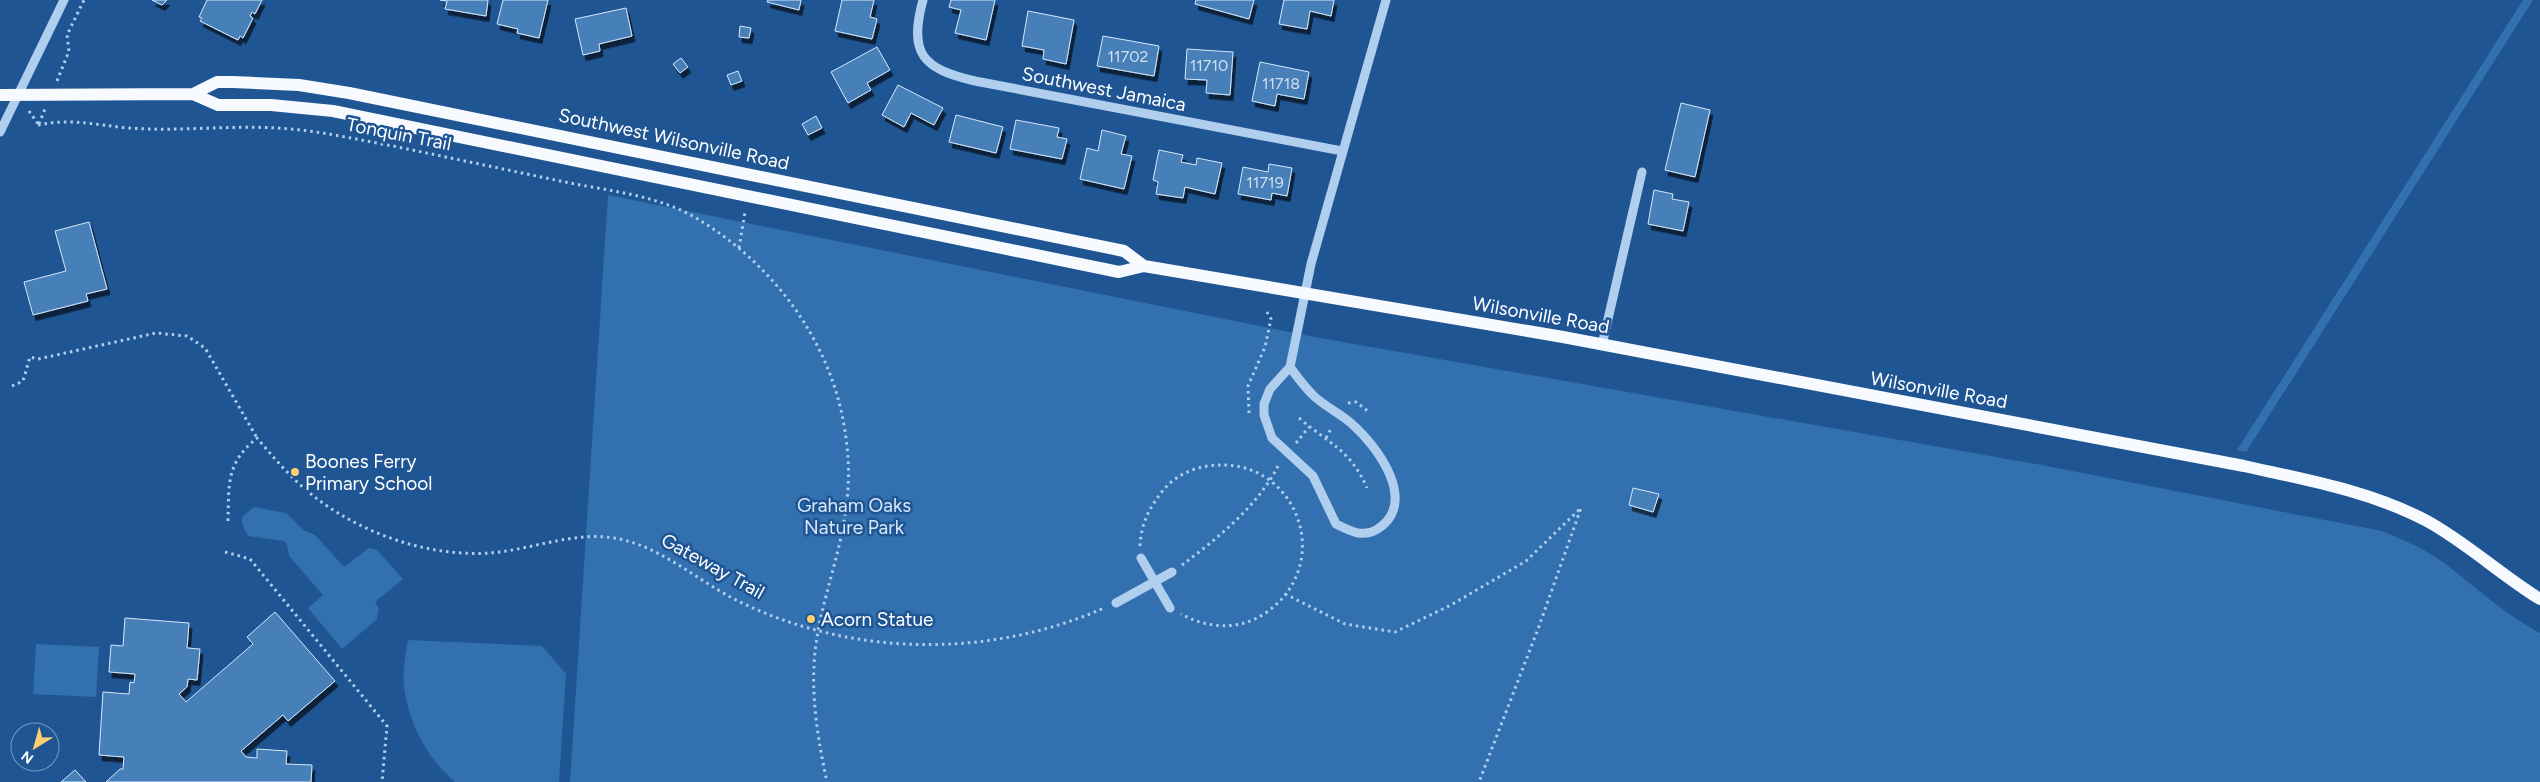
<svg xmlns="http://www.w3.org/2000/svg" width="2540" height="782" viewBox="0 0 2540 782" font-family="Figtree,sans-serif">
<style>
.green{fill:#3270b0}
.building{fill:#477fb9;stroke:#d6e8fa;filter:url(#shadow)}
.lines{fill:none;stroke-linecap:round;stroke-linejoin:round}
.path{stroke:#b0ceee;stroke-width:3;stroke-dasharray:2.5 4;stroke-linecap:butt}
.minor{stroke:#b0ceee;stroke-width:9}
.major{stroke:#f7faff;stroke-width:12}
.poi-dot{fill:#fccf70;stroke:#1f5593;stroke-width:2}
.labels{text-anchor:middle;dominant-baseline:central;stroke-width:5;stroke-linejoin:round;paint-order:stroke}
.number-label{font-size:16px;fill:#d1dfee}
.street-label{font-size:19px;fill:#fff;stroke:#1f5593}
.poi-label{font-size:19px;fill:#fff;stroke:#1f5593;text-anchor:start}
.park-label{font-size:19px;fill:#d6e8fa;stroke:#1f5593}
</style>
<defs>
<filter id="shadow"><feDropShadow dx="3" dy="5.5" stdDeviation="0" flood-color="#0009"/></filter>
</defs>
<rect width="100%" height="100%" fill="#1f5593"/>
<path class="green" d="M2523,0h10l-287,452 -9,-2z
M608,195l701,141 727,128 346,67c22,9 43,18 62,32 32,24 60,51 96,70v149h-1970z
M254,507l32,6 17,17 12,5 29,32 25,-19 8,2 26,29 -28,23 4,7 -2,10 -35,30 -34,-41 15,-13 -34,-39 -2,-12 -3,-3 -36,-5 -6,-12v-7z
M408,640l134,6 24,28 -7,108h-104c-29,-25 -46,-58 -51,-96 -2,-14 2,-32 4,-46z
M36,644l63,3 -3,50 -63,-3z"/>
<path class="building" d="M152,0h15l-5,5z
M207,0h55l-7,14 -3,-2 -2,4 3,2 -10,20 -3,-2 -2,4 -38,-19 2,-3 -3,-1z
M440,0h48l-2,16 -41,-7 2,-8z
M503,0h45l-9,38 -22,-5 1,-4 -21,-5z
M768,0h33l-2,10 -32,-8z
M842,0h32l-4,17 7,2 -5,20 -37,-8z
M951,0h44l-9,40 -31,-7 6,-23 -12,-3z
M1196,0h58l-5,19 -54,-15z
M1284,0h50l-3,16 -21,-5 -3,18 -28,-5z
M626,8l6,28 -33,8 1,7 -17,4 -8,-36z
M1028,11l46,9 -8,44 -23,-5 1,-9 -22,-4z
M740,26l11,2 -2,10 -10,-1z
M1103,36l56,10 -5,30 -57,-10z
M877,47l13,23 -23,13 4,7 -23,13 -17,-31z
M1187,49l46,3 -3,43 -24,-2 1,-13 -22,-1z
M681,58l7,9 -8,6 -7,-9z
M1260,62l49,10 -5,27 -27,-5 -2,12 -23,-5z
M738,71l4,10 -11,4 -4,-10z
M898,85l45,23 -9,17 -23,-12 -7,14 -22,-12z
M1681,103l29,7 -15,67 -30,-7z
M956,115l47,12 -7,26 -47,-11z
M816,116l6,12 -14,7 -6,-11z
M1016,120l43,8 -2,9 10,2 -5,20 -52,-10z
M1102,130l24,6 -5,18 11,2 -8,33 -44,-10 7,-31 11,3z
M1159,150l24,5 -2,7 15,3 1,-7 25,5 -7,31 -30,-7 -2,11 -27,-4 2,-12 -5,-2z
M1269,164l23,4 -5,28 -15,-3 -1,7 -33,-6 5,-27 25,5z
M1654,190l19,4 -1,5 17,3 -6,29 -35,-7z
M89,222l18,67 -21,5 2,7 -55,14 -9,-33 42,-11 -11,-40z
M1633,488l26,6 -6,18 -24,-7z
M275,612l60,69 -47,40 -5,-6 -42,36 5,6 11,1v-9l30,2 -1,13 26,1 -1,17h-205l14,-13h3l1,-12 -25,-2 4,-63 26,2 1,-12 4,1 1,-9 -26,-2 2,-27 12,1 2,-28 64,5 -2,25 13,1 -3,31 -9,-1 -1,8 -8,7 7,8 67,-58 -6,-7z
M75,770l11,12h-25z"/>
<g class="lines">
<path class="path" d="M57,81l12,-30 -2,-16 17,-35
M29,111l9,13
M39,124l6,-15
M38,125c33,-7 58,0 90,3 54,4 109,-4 163,1 34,3 68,11 102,17 58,12 115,24 172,36 44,9 92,13 131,36 71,42 126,111 145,192 7,31 10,66 5,97 -6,54 -30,105 -32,159 -2,38 5,79 13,116
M739,248l6,-36
M12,386l11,-5 7,-24 8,2 118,-26 31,3 18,12 52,90
M1348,403l8,-1 13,10
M1249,413l-1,-27 17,-39 6,-28 -4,-7
M1299,418c30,26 51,31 68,70
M1326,438l6,-11
M1296,443l13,-16
M228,521c1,-37 -2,-58 29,-83 11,13 22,26 34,38 51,52 136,85 209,76 37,-5 76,-20 114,-14 45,7 81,41 122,62 114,57 252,59 368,8
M1140,546c1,-23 10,-40 25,-58 11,-12 27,-20 43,-22 86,-13 130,95 59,146 -27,19 -58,17 -86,2
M225,552l25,7 137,167 -5,56
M1182,565c36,-27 77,-60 97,-101
M1285,594l60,30 50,8 56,-27 75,-44 55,-53 -43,121 -59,153"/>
<path class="minor" d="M923,0c-15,54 0,69 52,81l367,70
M0,132l64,-132
M1602,345l40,-173
M1290,367c8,11 15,21 25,30 11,10 26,17 37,27 26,23 68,80 24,106 -14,8 -28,0 -40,-6l-23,-48 -41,-38 -8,-23v-11l6,-15 20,-22 21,-103 75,-264
M1141,558l29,50
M1116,603l56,-31"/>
<path class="major" d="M193,94l24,-12h16l66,3 50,8 775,158 20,15
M0,95l193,-1 25,11h53l62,6 786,161 25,-6 419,71 681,129c63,14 126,25 183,55 40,22 74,54 113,78"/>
</g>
<g class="poi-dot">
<circle cx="295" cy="472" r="5"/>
<circle cx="811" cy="619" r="5"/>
</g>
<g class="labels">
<g class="number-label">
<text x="1128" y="56">11702</text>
<text x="1209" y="65">11710</text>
<text x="1281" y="83">11718</text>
<text x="1265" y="182">11719</text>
</g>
<g class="street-label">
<text transform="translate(1104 89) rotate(11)">Southwest Jamaica</text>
<text transform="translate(399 134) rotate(11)">Tonquin Trail</text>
<text transform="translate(674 139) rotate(12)">Southwest Wilsonville Road</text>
<text transform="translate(1541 315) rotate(10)">Wilsonville Road</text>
<text transform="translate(1939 390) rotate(10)">Wilsonville Road</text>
<text transform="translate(713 566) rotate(29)">Gateway Trail</text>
</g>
<g class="poi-label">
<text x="305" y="461">Boones Ferry<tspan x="305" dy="22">Primary School</tspan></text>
<text x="821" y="619">Acorn Statue</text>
</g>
<g class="park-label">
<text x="854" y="505">Graham Oaks<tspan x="854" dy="22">Nature Park</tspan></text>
</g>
</g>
<g transform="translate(35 747) rotate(217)"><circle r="24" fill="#1f5593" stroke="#7999be"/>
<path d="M0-4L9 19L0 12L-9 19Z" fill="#fccf70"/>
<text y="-8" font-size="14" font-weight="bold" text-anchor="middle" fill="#ffffff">N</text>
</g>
</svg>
